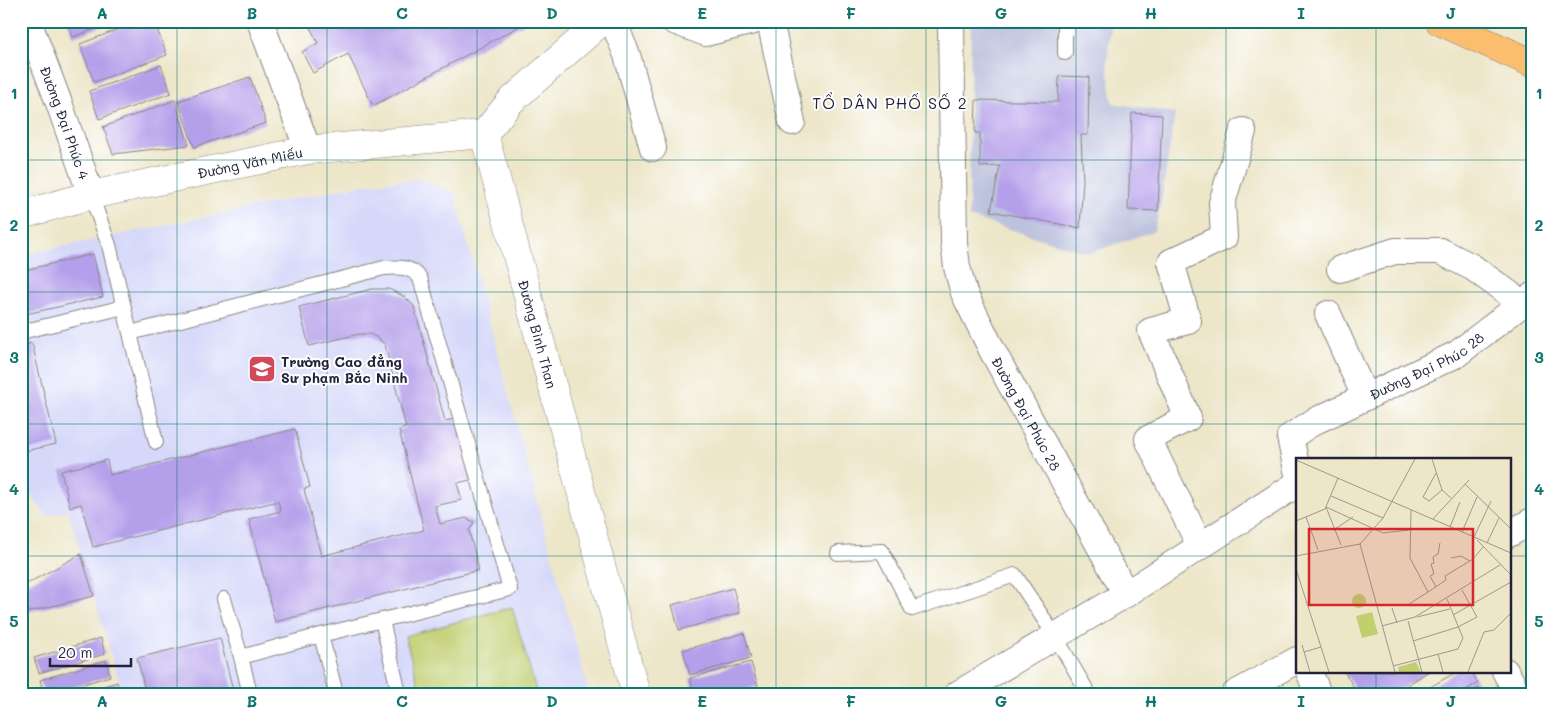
<svg xmlns="http://www.w3.org/2000/svg" width="1553" height="715" viewBox="0 0 1553 715" font-family="Mali,sans-serif">
<style>
.built{fill:#d5d8f9}
.industrial{fill:#bdc3de}
.green{fill:#c1cf71;stroke:#727856}
.building{fill:#b49fea}
.lines{fill:none;stroke-linecap:round;stroke-linejoin:round}
.service-casing{stroke:#888482;stroke-width:16}
.minor-casing{stroke:#888482;stroke-width:28}
.tertiary-casing{stroke:#888482;stroke-width:29}
.primary-casing{stroke:#888482;stroke-width:29}
.service{stroke:#fff;stroke-width:14}
.minor{stroke:#fff;stroke-width:26}
.tertiary{stroke:#fff;stroke-width:28}
.primary{stroke:#fbbe6e;stroke-width:28}
.grid{fill:none;stroke:#0f766e;stroke-width:1;stroke-opacity:0.55}
.labels{text-anchor:middle;dominant-baseline:central;stroke-width:4;stroke-linejoin:round;paint-order:stroke}
.street-label{font-size:14px;fill:#22223b;stroke:#fff}
.poi-label{font-size:14px;font-weight:bold;fill:#22223b;stroke:#fff;text-anchor:start}
.quarter-label{font-size:16px;letter-spacing:1px;fill:#22223b;stroke:#fff}
.inset-road{fill:none;stroke:#9c9890;stroke-width:1}
.view{fill:#d62828;fill-opacity:0.15;stroke:#d62828;stroke-width:2.5}
.inset-edge{fill:none;stroke:#22223b;stroke-width:2.5}
.neatline{fill:none;stroke:#0f766e;stroke-width:2}
.grid-label{font-size:16px;text-anchor:middle;font-weight:bold;fill:#0f766e}
</style>
<rect width="100%" height="100%" fill="#fff"/>
<filter id="ink" filterUnits="userSpaceOnUse"><feTurbulence type="fractalNoise" baseFrequency=".02" numOctaves="2"/><feDisplacementMap in="SourceGraphic" scale="10" xChannelSelector="R" yChannelSelector="G"/><feConvolveMatrix kernelMatrix="1 2 1 2 8 2 1 2 1" color-interpolation-filters="sRGB"/></filter>
<filter id="wash" filterUnits="userSpaceOnUse"><feTurbulence type="fractalNoise" baseFrequency=".0096" numOctaves="4" result="noise"/><feDisplacementMap in="SourceGraphic" scale="20" xChannelSelector="R" yChannelSelector="G"/><feGaussianBlur stdDeviation="1.12" result="paint"/><feColorMatrix in="noise" values="0 0 0 0 0 0 0 0 0 0 0 0 0 0 0 0 0 1.4 0 .05"/><feComposite in="paint" operator="in"/></filter>
<g filter="url(#wash)">
<rect width="100%" height="100%" fill="#ede6c9"/>
<path class="built" d="M420,179l34,13 135,502h-466l-55,-184 -21,6 -26,-33v-228l345,-71z"/>
<path class="industrial" d="M971,21h140l-4,40 6,42 62,10 -14,90 -7,28 -65,22 -120,-36z"/>
<path class="green" d="M512,607l25,87h-116l-16,-58z"/>
<g id="blocks">
<path class="building" d="M67,21h50l-44,16z
M140,21h14l13,34 -73,27 -14,-38z
M307,21h222l-156,85 -25,-52 -35,19 -11,-21 16,-9z
M161,65l10,28 -72,26 -10,-28z
M1059,76l30,1 -1,58h-7l2,45 -3,48 -89,-17 9,-45 -20,1v-34h-5l1,-33 82,2z
M250,77l16,46 -72,24 -16,-46z
M175,100l14,45 -76,9 -10,-27z
M1132,113l30,2 -4,96 -30,-1z
M93,254l10,43 -82,18v-44z
M372,289h17l16,8 9,9 31,115 13,-3 17,61 -18,4 5,17 -27,6 5,18 26,-6 8,4 -5,9 10,39 -204,52 -26,-103 32,-8 -3,-10 -185,46 -12,-43 -11,3 -9,-36 46,-11 3,15 185,-46 15,58 -6,2 17,67 103,-26 -25,-100 7,-2 -21,-83 -7,-7 -8,-4h-11l-50,12 -10,-39z
M32,343l24,101 -35,8v-106z
M81,554l13,42 -70,17 -3,-4v-22z
M733,588l7,25 -61,17 -7,-25z
M744,633l7,25 -61,17 -7,-25z
M101,638l4,16 -66,19 -5,-15z
M220,638l14,56h-88l-9,-36z
M106,660l4,16 -60,18h-6l-4,-14z
M751,662l7,24 -28,8h-36l-4,-16z
M1344,671h21l1,1 2,-1h61l-36,23h-35z
M1458,671h13l7,12 -19,11h-41z
M117,682l4,12h-40v-1z
M1478,688l4,6h-14z"/>
</g>
</g>
<g filter="url(#ink)">
<use href="#blocks" fill-opacity="0" stroke="#888482" stroke-width="1"/>
<g class="lines">
<g class="service-casing">
<path id="service" d="M1065,53v-32
M91,195l18,50 47,197
M21,332l103,-25
M130,333l254,-65c14,-1 27,-2 36,10l90,311 -128,31 17,74
M838,553l44,-2 30,58 103,-34 40,61 34,58
M224,599l17,58 9,37
M321,635l15,59
M241,657l80,-22 61,-15"/>
</g>
<g class="minor-casing">
<g id="minor">
<path id="s1" d="M28,21l31,82 32,92"/>
<path d="M260,21l48,129"/>
<path d="M613,21l14,34 26,93"/>
<path d="M674,21l32,12 48,-12"/>
<path d="M770,21l22,101"/>
<path id="s2" d="M951,21l3,222 3,24 7,26 29,59 133,242 171,-110"/>
<path d="M1340,269l55,-18h45l32,16 50,36"/>
<path d="M1328,314l37,83"/>
<path id="s3" d="M1297,470l-7,-33 25,-16 142,-67 75,-58"/>
<path d="M1509,534l23,-13"/>
<path d="M1200,546l-52,-107 40,-21 -37,-87 37,-10 -17,-59 53,-25 -2,-34 21,-72"/>
<path d="M1309,671l9,23"/>
<path d="M1505,671l13,23"/>
<path d="M958,694l168,-100"/>
<path d="M1235,694l62,-34"/>
</g>
</g>
<g class="tertiary-casing">
<g id="tertiary">
<path id="s4" d="M602,21l-91,80 -27,33 152,560"/>
<path id="s5" d="M21,215l70,-20 217,-45 176,-16"/>
</g>
</g>
<g class="primary-casing">
<path id="primary" d="M1439,21l93,42"/>
</g>
<use href="#service" class="service"/>
<use href="#minor" class="minor"/>
<use href="#tertiary" class="tertiary"/>
<use href="#primary" class="primary"/>
</g>
</g>
<path class="grid" d="M177,21v673M327,21v673M477,21v673M627,21v673M776,21v673M926,21v673M1076,21v673M1226,21v673M1376,21v438M21,160h1511M21,292h1511M21,424h1511M21,556h1276M1509,556h23M1376,671v23"/>
<defs>
<g id="university-square" transform="scale(1.4375)"><rect x="-9" y="-9" width="18" height="18" rx="4" fill="#d1495b" stroke="#fff"/><path d="M0-5L7-2L0 1L-7-2ZM-4 1L0 2.5L4 1V4Q0 6-4 4Z" fill="#fff"/></g>
</defs>
<g fill-rule="evenodd">
<use href="#university-square" x="262" y="369"/>
</g>
<g class="labels">
<g class="street-label">
<text stroke="none"><textPath href="#s1" startOffset="108">Đường Đại Phúc 4</textPath></text>
<text stroke="none"><textPath href="#s5" startOffset="235">Đường Văn Miếu</textPath></text>
<text stroke="none"><textPath href="#s4" startOffset="371">Đường Bình Than</textPath></text>
<text stroke="none"><textPath href="#s3" startOffset="188">Đường Đại Phúc 28</textPath></text>
<text stroke="none"><textPath href="#s2" startOffset="409">Đường Đại Phúc 28</textPath></text>
</g>
<g class="poi-label">
<text x="281" y="361">Trường Cao đẳng<tspan x="281" dy="16">Sư phạm Bắc Ninh</tspan></text>
</g>
<g class="quarter-label">
<text x="890" y="102">TỔ DÂN PHỐ SỐ 2</text>
</g>
</g>
<g transform="translate(1296 458)">
<rect width="215" height="215" fill="#ede6c9"/>
<path d="M56 143a7 7 0 1 1 14 0a7 7 0 1 1-14 0ZM76,154l6,22 -16,4 -6,-22zM120,204l5,10h-22l-1,-5z" fill="#c1cf71"/>
<path class="inset-road" d="M136,1l10,31 9,8M0,2l215,93M140,15l-13,24 6,4 13,-11M169,26l46,45M35,38l52,22M30,49l57,26 26,-3M30,49l15,38M115,52l-1,48 18,34 18,-12 -1,-4 28,-17 11,-13M10,59l12,33M137,61l36,-39M0,63l29,-12 13,-31M154,69l10,-25M39,71l18,-12M166,74l15,-35M178,79l17,-36M181,82l34,35M191,85l12,-25M0,98l64,-12M155,100l10,-2 9,5M0,111l33,103M140,129l-6,-11 4,-2 -3,-10 3,-1 -1,-6 5,-3 2,-11M113,146l19,-12M96,150l5,15M157,157l58,-33M121,159l33,-8M112,163l14,51M86,168l33,-9 85,-52M117,183l45,-14 19,-10 -15,-27M6,187l8,27M8,194l17,-5M142,196l5,18M97,208l65,-17 5,-11 -16,-39M99,214l-35,-128 23,-26 32,-59M172,214l16,-40 10,-2 17,-17"/>
<path class="view" d="M13,71h164v76h-164z"/>
<rect width="215" height="215" class="inset-edge"/>
</g>
<rect width="1553" height="715" fill="none" stroke="#fff" stroke-width="55"/>
<path d="M50 658v8h81v-8" fill="none" stroke="#22223b" stroke-width="2.5"/>
<text x="58" y="658" font-size="15" fill="#22223b" stroke="#ffffff" stroke-width="4" paint-order="stroke">20 m</text>
<rect x="28" y="28" width="1498" height="660" class="neatline"/>
<g class="grid-label">
<text x="102" y="19">A</text>
<text x="252" y="19">B</text>
<text x="402" y="19">C</text>
<text x="552" y="19">D</text>
<text x="702" y="19">E</text>
<text x="851" y="19">F</text>
<text x="1001" y="19">G</text>
<text x="1151" y="19">H</text>
<text x="1301" y="19">I</text>
<text x="1451" y="19">J</text>
<text x="14" y="99">1</text>
<text x="1539" y="99">1</text>
<text x="14" y="231">2</text>
<text x="1539" y="231">2</text>
<text x="14" y="363">3</text>
<text x="1539" y="363">3</text>
<text x="14" y="495">4</text>
<text x="1539" y="495">4</text>
<text x="14" y="627">5</text>
<text x="1539" y="627">5</text>
<text x="102" y="707">A</text>
<text x="252" y="707">B</text>
<text x="402" y="707">C</text>
<text x="552" y="707">D</text>
<text x="702" y="707">E</text>
<text x="851" y="707">F</text>
<text x="1001" y="707">G</text>
<text x="1151" y="707">H</text>
<text x="1301" y="707">I</text>
<text x="1451" y="707">J</text>
</g>
</svg>
